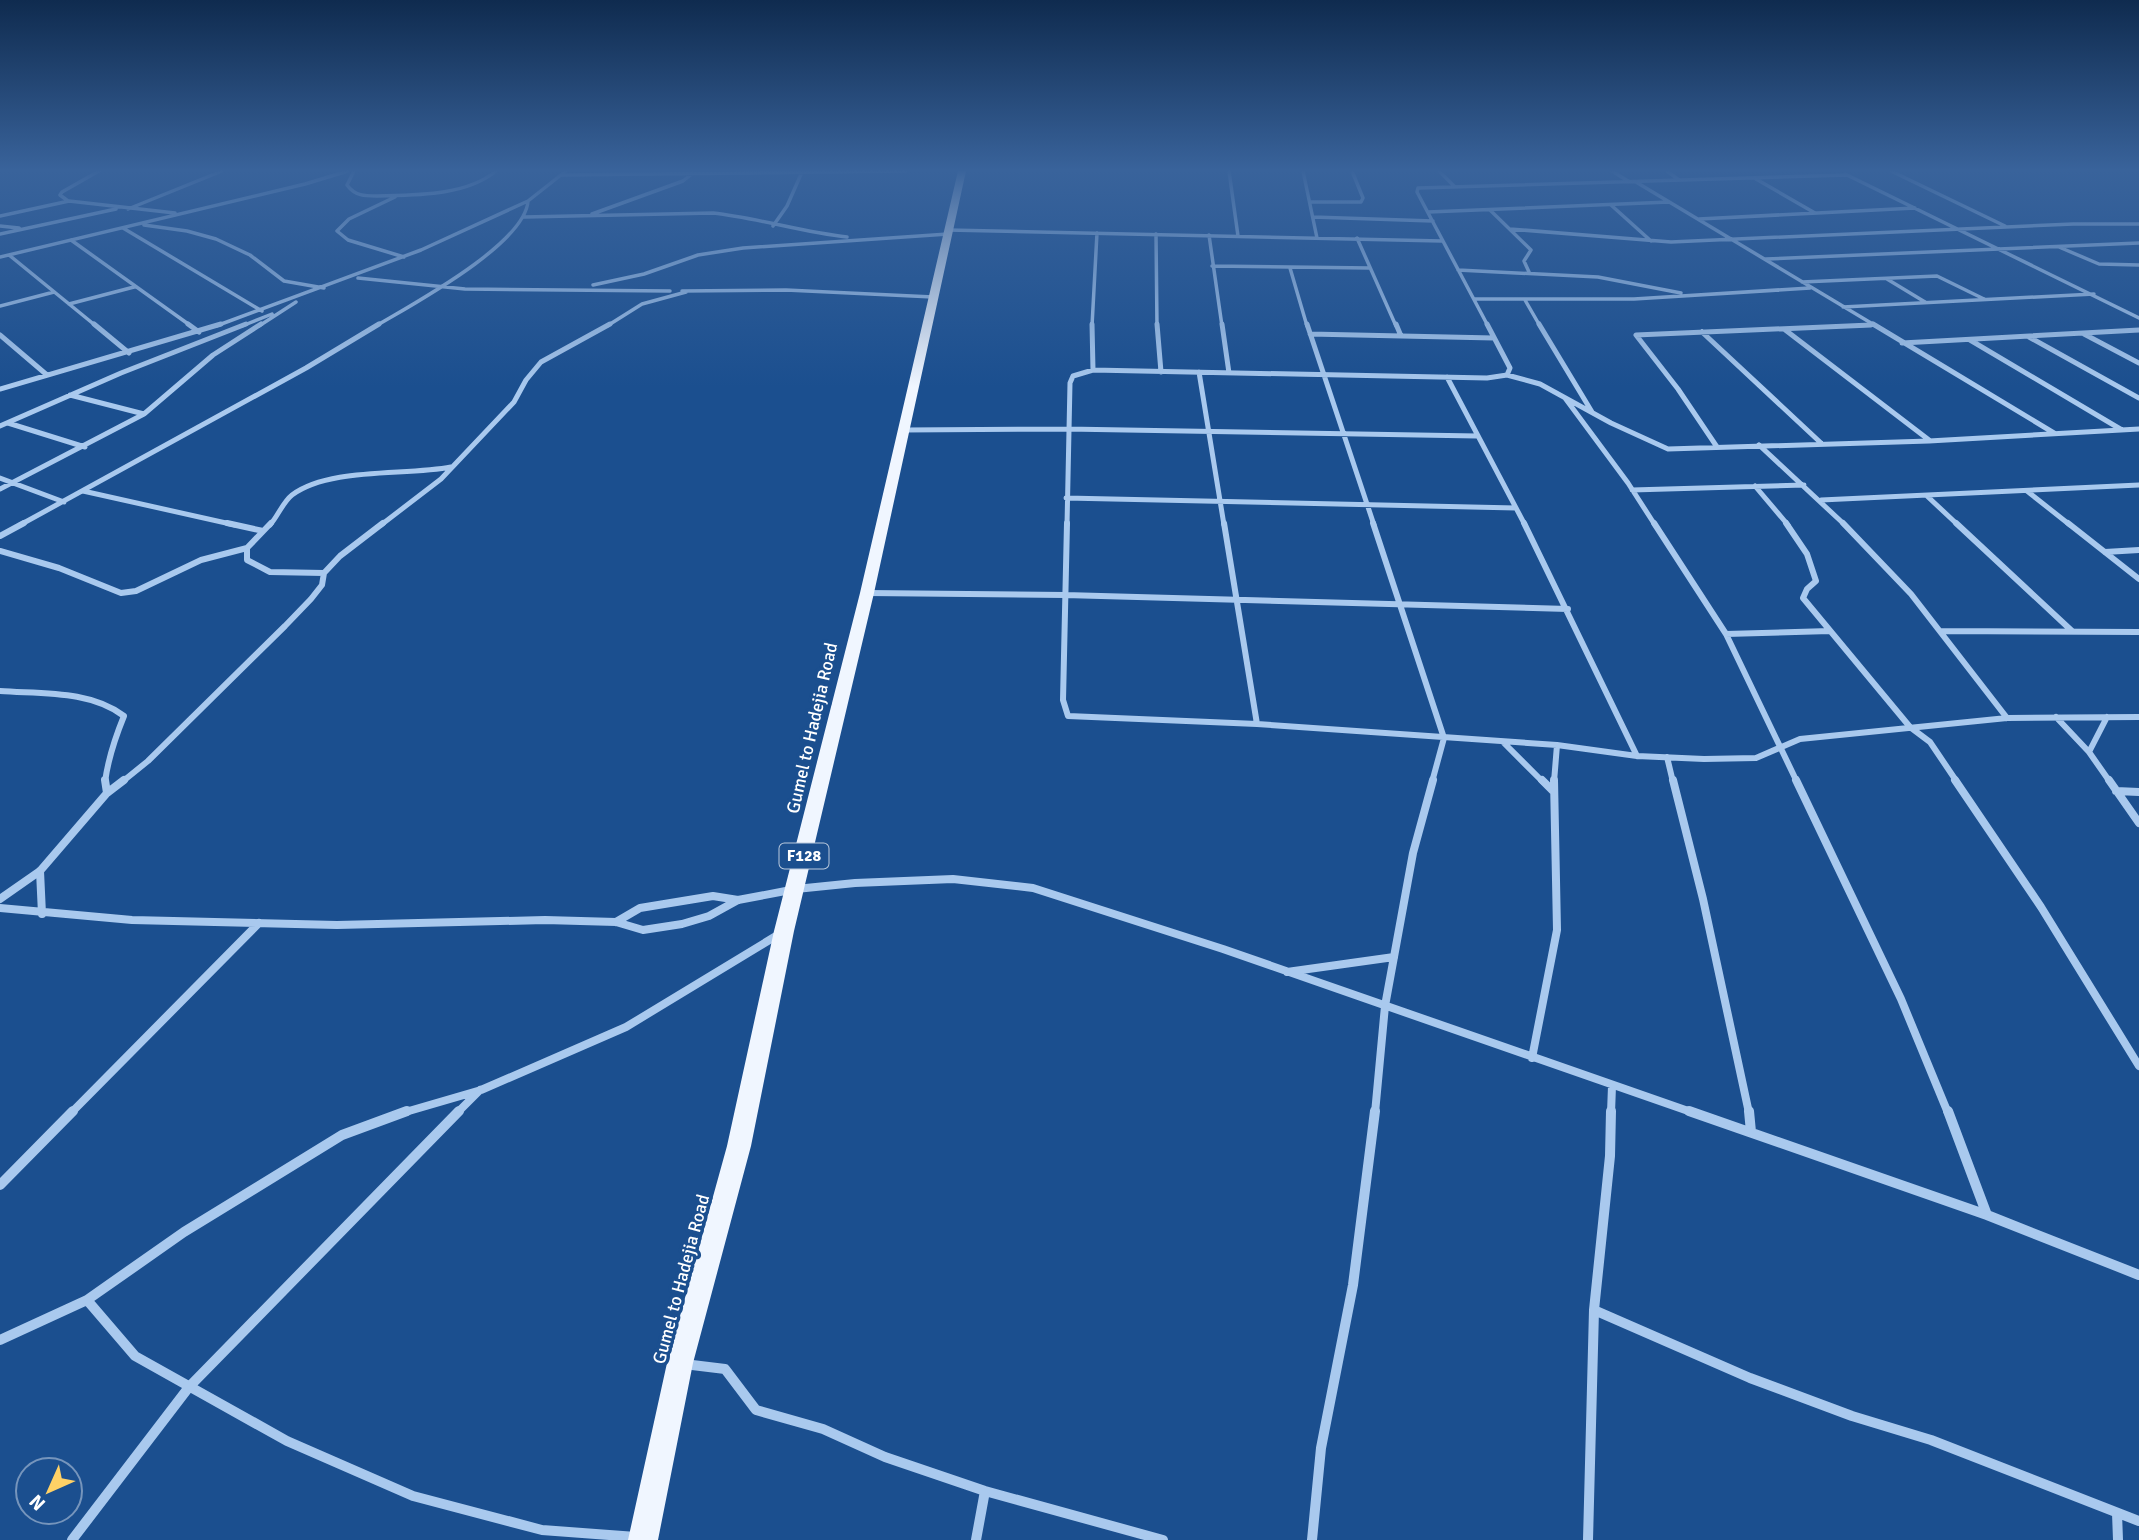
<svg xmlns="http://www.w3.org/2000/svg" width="2139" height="1540" viewBox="0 0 2139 1540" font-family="Signika,sans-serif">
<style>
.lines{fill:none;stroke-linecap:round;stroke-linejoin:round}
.street-far4{stroke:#a9c9ee;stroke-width:3.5}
.street-far3{stroke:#a9c9ee;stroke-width:5}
.street-far2{stroke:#a9c9ee;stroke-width:6}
.street-far1{stroke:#a9c9ee;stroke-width:8}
.street{stroke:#a9c9ee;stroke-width:10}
.primary{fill:#f0f6ff;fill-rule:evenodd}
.labels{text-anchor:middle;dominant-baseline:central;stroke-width:7;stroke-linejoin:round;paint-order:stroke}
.shield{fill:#1b4f8f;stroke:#bbcadd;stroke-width:2}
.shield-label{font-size:16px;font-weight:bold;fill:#fff}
.street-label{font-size:18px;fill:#fff;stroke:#1b4f8f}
</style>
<rect width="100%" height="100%" fill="#1b4f8f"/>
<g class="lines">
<path class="street-far4" d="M354,171l-7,14c8,11 18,11 30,11 38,-1 89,0 119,-25
M1229,171l9,65
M1303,171l14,67
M1439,171l15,15
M1612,171l16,10
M1667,171l12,9
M1891,171l114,55
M1845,174l294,144
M561,175l345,-4
M1756,179l59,34
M1636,182l240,144
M395,197l-46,22 -12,12 11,9 56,17
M68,201l-8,-6 2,-3 37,-21
M1310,202h51l2,-4 -11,-27
M1611,205l40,36
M128,209l94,-38
M1490,210l41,40 -7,11 5,11
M1428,212l241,-10
M592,214l91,-33 10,-8
M0,216l69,-15 106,12
M524,217l189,-4c45,5 89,19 134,24
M1313,217l120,4
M1699,219l216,-11
M144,225l43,6 29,8 34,16 34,26 40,7
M0,226l19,2
M773,226l14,-20 15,-34
M123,228l139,83
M1510,229l161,13 402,-18h66
M948,230l494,11
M0,234l116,-25
M1156,234l1,92
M1209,235l13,91
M1357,238l39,88
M71,240l120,86
M2059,247l40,17 40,1
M9,255l87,71
M0,257l305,-73 43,-13
M1766,259l373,-16
M1212,266l158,2
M1290,268l17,58
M1458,270l140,7 83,16
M358,278l107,11 205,2
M1887,279l38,23
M1802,282l135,-6 47,23
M593,285l51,-11 54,-19 45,-7 205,-14
M682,291l104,-1 147,7
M1475,299h159l176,-11
M1525,300l15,26
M69,304l65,-17
M0,306l54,-14
M1843,307l251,-13
M216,326l205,-76 107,-49 38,-30
M242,326l30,-12
M259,326l37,-24
M376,326c37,-22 149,-82 152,-125
M607,326l35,-22 44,-12
M1092,326l5,-93
M1488,326l-71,-134 1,-4 429,-13
M1850,326l21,-1"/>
<path class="street-far3" d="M94,324l35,29
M188,324l11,8
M1092,324l1,46
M1157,324l4,48
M1222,324l7,49
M1307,324l67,201
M1396,324l5,12
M1487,324l23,44 -3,7
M1539,324l53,88
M1873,324l181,109
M1784,329l145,111
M1702,332l119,111
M1310,334l184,4
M2084,334l55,29
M0,335l47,40
M2029,337l110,61
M1970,340l152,90
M1902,343l237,-13
M1199,372l25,153
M1447,377l78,148
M0,389l221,-65
M70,395l74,19
M1565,398l63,85 27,42
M8,423l77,24
M0,426l121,-53 125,-49
M904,430l163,-1 410,7
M1759,445l86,80
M1717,447l-39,-58 -42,-54 235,-10
M0,478l64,24
M1755,486l33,39
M0,489l144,-75 69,-59 48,-31
M1632,490l172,-5
M83,491l152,34
M2027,491l43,34
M1927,496l31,29
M1066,498l450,10
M1821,500l318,-15
M20,525l286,-157 73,-44
M270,525c8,-9 13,-23 22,-30 38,-28 113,-19 159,-28
M381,525l60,-46 73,-77 12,-22 15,-18 69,-38
M1067,525l3,-142 3,-7 20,-6 394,8 20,-3 33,9 71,39 57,26 261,-8 210,-12"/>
<path class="street-far2" d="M227,523l36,8
M271,523l-24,25v12l23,12 54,1
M1067,523l-4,177 5,16 189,8 300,21 80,11 67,3 52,-1 44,-19 207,-21 132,-1
M1224,523l33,201
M1373,523l71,215 -12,44
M1524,523l113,233
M1654,523l72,111 71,148
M1786,523l21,31 9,27 -9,8 -4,9 107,129 20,15 27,40
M1843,523l68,71 96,124
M1956,523l116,108
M2068,523l71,56
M0,536l24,-13
M0,551l59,17 62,25 15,-2 65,-31 46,-12
M2105,552l34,-2
M867,593l198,2 503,14
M1940,631l199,1
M1726,634l104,-3
M0,691c41,3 90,-1 124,25 -9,22 -16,43 -19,66
M2056,717l33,35 21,30
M1504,743l39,39
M2089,752l18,-35
M1667,757l6,25
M122,782l26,-21 137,-135 26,-27 11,-14 2,-12 16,-17 43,-33
M1554,782l3,-37"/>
<path class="street-far1" d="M1542,780l11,11
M1673,780l30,119 46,214
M1796,780l105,219 47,114
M1955,780l86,127 98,159
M2109,780l30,43
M2116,791l23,1
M107,793l17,-13
M40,871l2,43
M0,899l40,-28 67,-78 -2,-13
M0,908l132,12 205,5 208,-5 71,2 27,8 39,-6 27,-8 29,-16 58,-11 59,-6 98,-4 80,9 190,61 471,164
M616,922l24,-14 73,-12 25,4
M1287,972l107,-15
M1532,1058l25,-128 -3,-150
M71,1113l188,-190
M402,1113l79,-23 145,-63 155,-94
M457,1113l23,-23
M1375,1113l10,-107 28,-153 20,-73
M1611,1113l1,-27"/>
<path class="street" d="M1689,1111l298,104 152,60
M1749,1111l2,21
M1948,1111l39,104
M0,1185l73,-74
M87,1300l48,56 152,85 126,55 129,34 94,7
M1594,1310l156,68 102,38 79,24 208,81
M0,1340l87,-40 97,-68 158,-97 65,-24
M684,1364l41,5 31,41 67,19 62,28 100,34 178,49
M2117,1513l1,27
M72,1540l117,-153 270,-276
M976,1540l9,-49
M1312,1540l9,-92 32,-163 22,-174
M1588,1540l6,-230 16,-154 1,-45"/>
<path class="primary" d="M958,171h8l-92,422 -80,338 -43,215 -58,217 -35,177h-30l39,-177 60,-217 47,-215 86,-338z"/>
</g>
<linearGradient id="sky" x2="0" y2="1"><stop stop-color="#0f2b4f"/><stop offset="0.44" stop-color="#39639b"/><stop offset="1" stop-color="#39639b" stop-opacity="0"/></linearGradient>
<rect width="2139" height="387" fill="url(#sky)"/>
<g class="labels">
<rect class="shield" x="779.5" y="843.5" width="49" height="25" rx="5"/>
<g class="shield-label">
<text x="804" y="856">F128</text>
</g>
<g class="street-label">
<text transform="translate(812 728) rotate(-77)">Gumel to Hadejia Road</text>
<text transform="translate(681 1279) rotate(-75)">Gumel to Hadejia Road</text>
</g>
</g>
<g transform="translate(49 1491) rotate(225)"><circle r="33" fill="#1b4f8f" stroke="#7695bc" stroke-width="2"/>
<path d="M0-5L12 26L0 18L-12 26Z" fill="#ffd166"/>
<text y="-10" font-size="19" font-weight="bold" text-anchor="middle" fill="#ffffff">N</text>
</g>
</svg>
